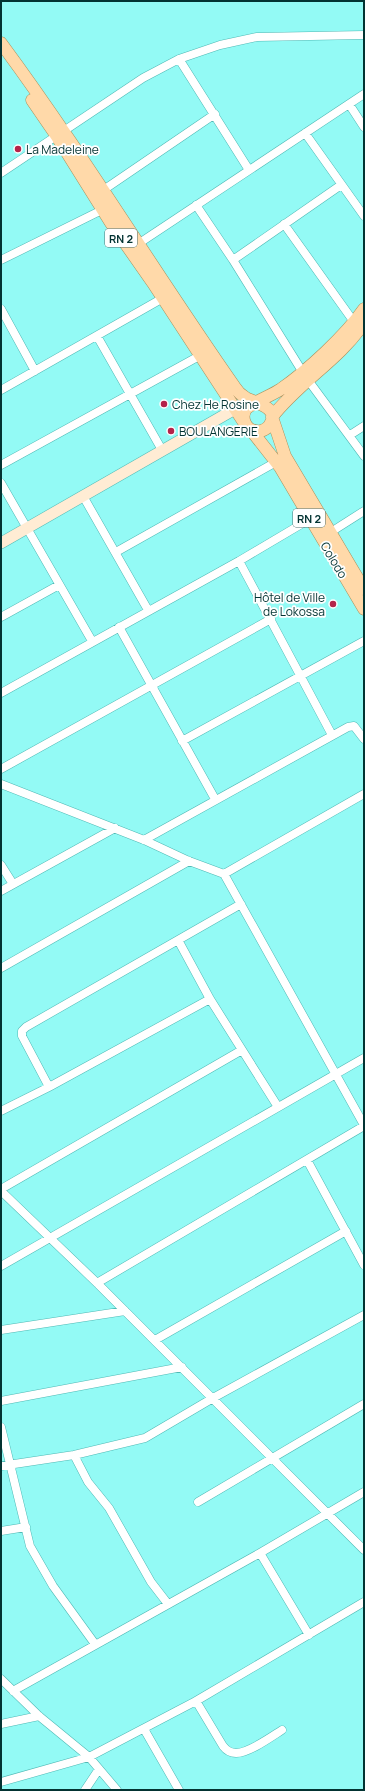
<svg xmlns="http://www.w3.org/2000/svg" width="365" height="1791" viewBox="0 0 365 1791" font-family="Manrope,sans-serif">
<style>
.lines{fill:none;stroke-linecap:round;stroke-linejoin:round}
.minor-casing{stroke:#4fb9b5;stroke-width:9}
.secondary-casing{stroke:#4fb9b5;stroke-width:12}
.primary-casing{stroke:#a78f5a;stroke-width:13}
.minor{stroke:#fff;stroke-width:8}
.secondary{stroke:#ffecd4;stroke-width:11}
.primary{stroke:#ffd9a9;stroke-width:12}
.poi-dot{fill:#b4234a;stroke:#fff;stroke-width:1.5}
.labels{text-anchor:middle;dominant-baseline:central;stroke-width:3.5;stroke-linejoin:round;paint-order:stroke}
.shield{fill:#fff;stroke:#4f7070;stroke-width:1}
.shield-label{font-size:11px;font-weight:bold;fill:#033332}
.poi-label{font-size:12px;fill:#033332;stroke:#fff;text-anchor:start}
.street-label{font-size:12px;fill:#033332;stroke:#fff}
</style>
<rect width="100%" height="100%" fill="#93faf5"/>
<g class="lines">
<g class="minor-casing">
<path id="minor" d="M179,59l70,111
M349,104l15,23
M305,133l59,83
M1,173l142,-95 36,-19 41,-14 37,-8 107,-2
M102,191l113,-77
M196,205l37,55 69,111
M284,224l70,98
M138,244l226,-150
M1,260l101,-50
M233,260l108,-75
M1,309l34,62
M97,336l65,114
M308,380l56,76
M1,390l162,-92
M350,435l14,-9
M1,465l200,-110
M1,483l91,158
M83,496l65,114
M331,532l33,-21
M116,552l160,-90
M239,561l93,174
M1,617l58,-32
M119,627l96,172
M1,693l238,-132 76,-45
M182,741l182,-100
M1,769l270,-150
M1,784l143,56 45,21 35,13 140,251
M144,840l204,-113 6,-1 10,13
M1,865l12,19
M224,874l140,-80
M1,891l114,-63
M178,940l32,59 68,108
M1,968l188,-107
M49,1087l-27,-51v-5l4,-4 215,-123
M1,1111l48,-24 161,-88
M307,1160l57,105
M1,1189l241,-139
M1,1191l96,92 267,267
M1,1266l363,-208
M97,1283l267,-157
M1,1330l124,-19
M155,1340l191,-109
M1,1401l181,-34
M1,1427l29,119 23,40 42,58
M74,1455l14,27 21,26 42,74 17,22
M1,1466l73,-11 71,-17 68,-40 151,-83
M198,1502l166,-98
M1,1531l25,-4
M260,1553l49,82
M1,1679l38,37 50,41 28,33
M13,1691l247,-138 104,-61
M196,1701l27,45c3,4 8,7 13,7 13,0 35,-16 46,-23
M1,1724l38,-8
M144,1729l35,61
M1,1782l88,-25 107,-56 168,-99
M85,1790l14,-21"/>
</g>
<g class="secondary-casing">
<path id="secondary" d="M1,543l234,-134"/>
</g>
<g class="primary-casing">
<path id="primary" d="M1,43c82,111 154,230 233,343 3,5 7,9 12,12 10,5 36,10 23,28 -3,3 -7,6 -12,5 -11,0 -17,-13 -11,-22 5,-6 27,-14 35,-20 26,-18 65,-54 83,-80
M32,100l24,35 55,88 42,60 92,141
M364,323c-25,37 -65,59 -92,94l13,39 79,133
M251,430l29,37 84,142"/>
</g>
<use href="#minor" class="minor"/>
<use href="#secondary" class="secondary"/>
<use href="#primary" class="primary"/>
</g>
<g class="poi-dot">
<circle cx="18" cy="149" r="4"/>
<circle cx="164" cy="404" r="4"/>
<circle cx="171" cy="431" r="4"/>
<circle cx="333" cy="604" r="4"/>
</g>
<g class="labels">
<g class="shield">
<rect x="105" y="229" width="32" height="18" rx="3"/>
<rect x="293" y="509" width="32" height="18" rx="3"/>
</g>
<g class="shield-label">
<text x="121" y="238">RN 2</text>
<text x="309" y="518">RN 2</text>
</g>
<g class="poi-label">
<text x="26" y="149">La Madeleine</text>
<text x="172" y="404">Chez He Rosine</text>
<text x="179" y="431">BOULANGERIE</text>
<text x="325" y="597" text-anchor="end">Hôtel de Ville<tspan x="325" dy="14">de Lokossa</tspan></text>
</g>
<g class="street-label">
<text transform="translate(334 560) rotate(59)">Colodo</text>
</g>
</g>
<rect width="365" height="1791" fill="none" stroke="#033332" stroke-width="4"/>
</svg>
